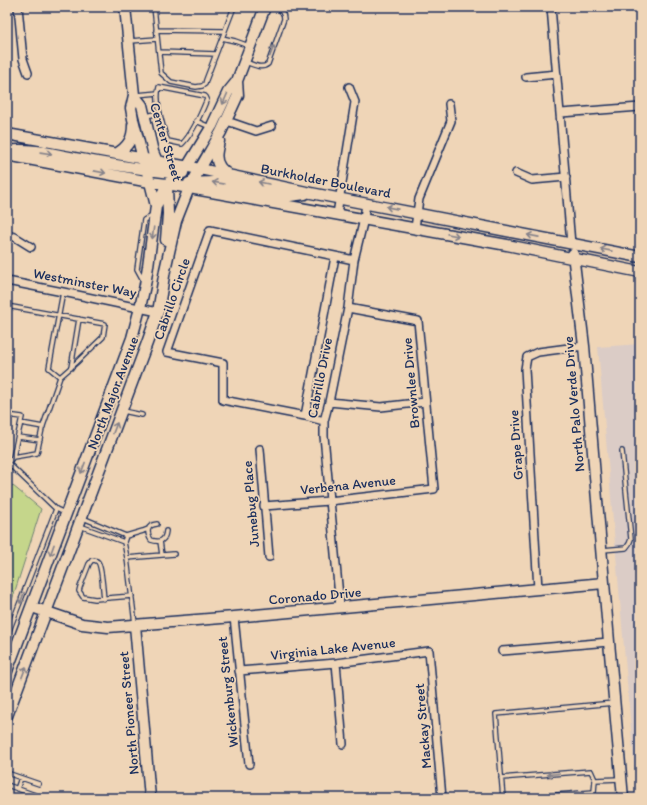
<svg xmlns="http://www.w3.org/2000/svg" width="647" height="805" viewBox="0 0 647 805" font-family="Itim,sans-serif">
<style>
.built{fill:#dbccc6}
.green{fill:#c5d68b;stroke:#708274}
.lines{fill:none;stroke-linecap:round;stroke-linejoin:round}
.lane-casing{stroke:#1b2f5e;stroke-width:6}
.street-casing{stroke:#1b2f5e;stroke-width:10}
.secondary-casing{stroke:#1b2f5e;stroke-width:13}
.lane{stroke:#efd5b7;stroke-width:3.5}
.street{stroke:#efd5b7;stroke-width:7}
.secondary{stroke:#efd5b7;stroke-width:10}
.oneway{stroke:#85828a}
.labels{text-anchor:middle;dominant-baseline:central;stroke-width:3.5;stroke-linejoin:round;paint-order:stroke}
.street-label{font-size:14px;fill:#1b2f5e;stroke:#efd5b7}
</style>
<rect width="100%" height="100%" fill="#efd5b7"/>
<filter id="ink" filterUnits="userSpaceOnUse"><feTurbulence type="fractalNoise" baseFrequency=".025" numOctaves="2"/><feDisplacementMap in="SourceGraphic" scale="8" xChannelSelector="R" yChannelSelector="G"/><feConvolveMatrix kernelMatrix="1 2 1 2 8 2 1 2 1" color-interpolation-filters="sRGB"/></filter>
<g filter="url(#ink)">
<path class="built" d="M640,344v454h-3l-39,-451z"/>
<path class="green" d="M7,481l34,28 -34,107z"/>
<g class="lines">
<g class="lane-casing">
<path id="lane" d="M154,7l7,66 10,9 25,5 6,-1 3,-2 1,-4 28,-73
M156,30l68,1
M222,38l13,3 14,5
M130,41l27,-2
M159,52l57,2
M245,62c8,2 16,8 23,2l16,-45c0,-6 -3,-10 -9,-12
M159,87l46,9 1,1 1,2c-6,15 -14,34 -25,45l-14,-3 -2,-4c-4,-14 -11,-36 -7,-50z
M137,95l21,-2
M146,116l14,-3
M196,121l14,6
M143,280l-6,-11 7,-49 8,-5
M7,306l98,18 -2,13 -27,26 -16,14 -18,52 -5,24 -24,4 -5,6
M71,368l8,-49
M60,377l-11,-9 14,-76
M123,411l19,4
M7,415l15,2 -9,40
M21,423l22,4
M18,437l22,3
M7,462l49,47 9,4
M83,518l43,18
M157,524c-10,1 -11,8 -6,16 9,3 14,1 15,-9
M80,526l44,16
M160,541l2,14
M602,550l24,-2c3,-3 4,-5 5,-9l-9,-88
M127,558l47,-4
M104,599c-1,-7 -2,-32 -6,-37 -2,-2 -3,-2 -6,-2l-3,4 -9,23 -1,4 4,6 12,2 37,-3
M135,624l-8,-66 -3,-16 2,-6 17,-5 5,-2
M7,636l49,-127
M7,773l32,11
M501,778l90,-7 4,9 25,-1
M7,785l28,10
M17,789l4,-11
M503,798l-7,-84 118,-11
M521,798l73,-6 1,-12"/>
</g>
<g class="street-casing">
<path id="street" d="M18,7l5,52 5,14
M551,7l20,237
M526,77l31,-3
M561,113l79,-6
M227,121l29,10 16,-5
M516,173l16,7 34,-3
M337,214l18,-112 -6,-15
M415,228l4,-29 32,-78 -2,-17
M7,235l8,2 16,10
M7,281l56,11 95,20
M329,402l52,5 44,-5
M305,416l30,-159
M324,421l-19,-5 -82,-16v-37l-56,-11 43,-122 144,30
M260,449l9,108
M264,506l65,-5 105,-12 -16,-168 -70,-13
M538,589l-13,-220 2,-12 11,-5 46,-6
M340,607l-16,-171v-15l5,-19 19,-94 6,-48 10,-41 2,-16
M234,617l15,147
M502,651l107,-9
M336,663l7,81
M239,671l97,-8 93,-12 13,147"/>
</g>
<g class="secondary-casing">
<path id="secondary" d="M125,7l9,88 -3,13 2,11 10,40 7,23 6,24
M134,95l8,10 11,47 6,14
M7,134l193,35 111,24 329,64
M219,141c-2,9 -5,18 1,26 2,3 6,6 10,9
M7,151c21,-4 52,4 74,8 32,6 65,11 98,15l4,-1
M116,154c12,-7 17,-15 17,-29
M7,155l143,27 17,2 340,61 133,27
M189,183l24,-1 77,14 15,-2
M166,240l2,-26 -1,-28
M573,254l11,92 25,296 14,156
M32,607l50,17 26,3 126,-10 370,-34
M135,625l15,173
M7,671l125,-333 8,-30 5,-23 3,-19 8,-60 11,-22 20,-17 25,-41 16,-34 9,-11 28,-74
M7,716l140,-373 11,-31 7,-42 11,-49 13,-33 32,-56 17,-37 -1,-14"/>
</g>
<use href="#lane" class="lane"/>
<use href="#street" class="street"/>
<use href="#secondary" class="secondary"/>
</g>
<defs><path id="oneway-shaft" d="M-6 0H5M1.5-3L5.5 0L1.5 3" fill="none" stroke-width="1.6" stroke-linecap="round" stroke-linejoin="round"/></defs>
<g class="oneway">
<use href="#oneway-shaft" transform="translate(272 51) rotate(-69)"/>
<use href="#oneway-shaft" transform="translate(225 99) rotate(114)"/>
<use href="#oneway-shaft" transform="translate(46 153) rotate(8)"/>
<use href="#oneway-shaft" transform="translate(100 172) rotate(11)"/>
<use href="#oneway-shaft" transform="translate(218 183) rotate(-171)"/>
<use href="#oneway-shaft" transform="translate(264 183) rotate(-168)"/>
<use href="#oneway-shaft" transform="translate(392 208) rotate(-169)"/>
<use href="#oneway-shaft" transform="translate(153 233) rotate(97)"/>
<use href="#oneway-shaft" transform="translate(453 235) rotate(11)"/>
<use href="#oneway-shaft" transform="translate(533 236) rotate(-169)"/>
<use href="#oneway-shaft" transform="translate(606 250) rotate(-169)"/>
<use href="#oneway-shaft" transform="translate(115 428) rotate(-69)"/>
<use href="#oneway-shaft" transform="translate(83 468) rotate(111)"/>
<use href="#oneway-shaft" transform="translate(52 550) rotate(110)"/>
<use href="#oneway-shaft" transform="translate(22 598) rotate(111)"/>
<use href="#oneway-shaft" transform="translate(24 672) rotate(-69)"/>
<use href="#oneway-shaft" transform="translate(553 774) rotate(175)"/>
</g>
</g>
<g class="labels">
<g class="street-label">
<text transform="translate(166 142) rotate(73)">Center Street</text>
<text transform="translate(326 181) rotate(11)">Burkholder Boulevard</text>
<text transform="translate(85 283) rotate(11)">Westminster Way</text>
<text transform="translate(172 299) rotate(-71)">Cabrillo Circle</text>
<text transform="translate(320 378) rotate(-79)">Cabrillo Drive</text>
<text transform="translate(411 383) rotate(-95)">Brownlee Drive</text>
<text transform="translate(113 393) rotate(-69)">North Major Avenue</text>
<text transform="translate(574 404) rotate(-95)">North Palo Verde Drive</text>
<text transform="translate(516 445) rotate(-94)">Grape Drive</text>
<text transform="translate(348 485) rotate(-6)">Verbena Avenue</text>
<text transform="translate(251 504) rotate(-95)">Junebug Place</text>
<text transform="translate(315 596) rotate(-5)">Coronado Drive</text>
<text transform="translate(333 649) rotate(-6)">Virginia Lake Avenue</text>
<text transform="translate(228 692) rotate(-96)">Wickenburg Street</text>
<text transform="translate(129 713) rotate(-95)">North Pioneer Street</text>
<text transform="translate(423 726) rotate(-95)">Mackay Street</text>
</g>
</g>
<rect width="647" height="805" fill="none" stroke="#efd5b7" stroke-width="24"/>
<rect x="12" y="12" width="623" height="781" fill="none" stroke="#1b2f5e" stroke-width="1.5" filter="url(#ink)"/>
</svg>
